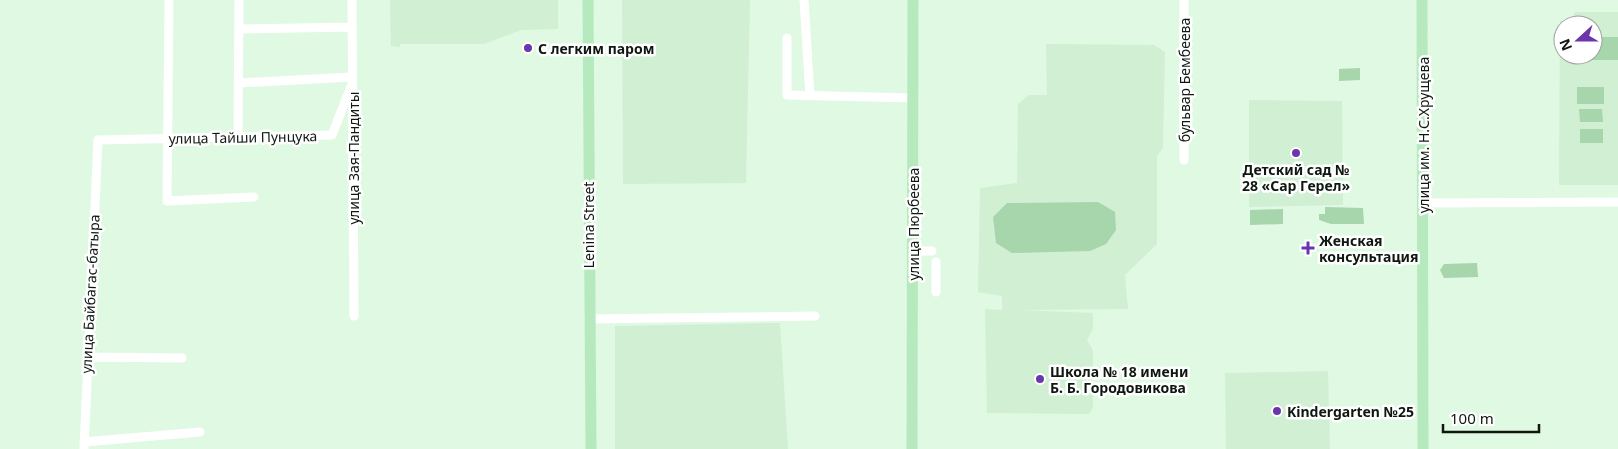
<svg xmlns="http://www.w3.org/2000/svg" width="1618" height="449" viewBox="0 0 1618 449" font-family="'Noto Sans',sans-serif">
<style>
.built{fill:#d0efd3;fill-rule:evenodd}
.green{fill:#a7d5ac}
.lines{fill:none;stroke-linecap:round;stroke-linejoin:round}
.minor{stroke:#fff;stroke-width:9}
.major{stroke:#b6eabe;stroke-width:11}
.poi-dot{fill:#6b36ac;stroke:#fff;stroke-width:2}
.labels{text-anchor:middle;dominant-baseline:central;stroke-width:5;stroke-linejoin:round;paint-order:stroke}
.poi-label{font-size:14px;font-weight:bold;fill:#0f1810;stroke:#fff;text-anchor:start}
.street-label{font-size:14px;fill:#0f1810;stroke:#fff}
</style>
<rect width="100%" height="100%" fill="#e0f9e2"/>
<path class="built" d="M390,0h168v29l-37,1 -37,14h-84v3l-9,-1z
M622,0h128l-4,183 -123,1z
M1574,12h44v173h-59l1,-164h14zM1563,25h30v30h-30z
M1046,44l108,1 11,7 -2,96 -6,8v88l-32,31 3,34 -109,1 74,3v16l-6,11 6,10v58l-4,6 -102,-1 -2,-104 17,1v-14l-24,-4 2,-104 37,-5 1,-79 11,-9h18z
M1249,100l93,1 1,104 -94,2z
M780,323l8,126h-173v-123z
M1328,371l2,78h-104l-1,-76z"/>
<path class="green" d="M1593,37h25v23h-37l-1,-5h13z
M1360,68v12l-21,1v-12z
M1577,87h27v17h-27z
M1579,109h23l1,13h-23z
M1580,129h23v14h-23z
M1098,202l17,10 1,18 -10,14 -16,7 -78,2 -16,-10 -3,-26 14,-14z
M1325,207l38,1 1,16h-33l-12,-4v-6h6z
M1283,209v15l-33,1v-15z
M1477,263l1,14 -34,1 -4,-8 4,-6z"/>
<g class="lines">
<path class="minor" d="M169,0l-2,201 87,-4
M352,0l2,316
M804,0l6,96
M1184,0v160
M239,29l113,-2
M787,38v57l127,3
M238,83l114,-6
M238,136l1,-136
M1423,203l195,-1
M913,251h19
M936,292v-30
M589,319l226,-3
M87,357l95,1
M84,442l116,-10
M84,449l14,-309 234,-5 20,-51"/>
<path class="major" d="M588,0l3,449
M1422,0l1,449
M912,449l1,-449"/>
</g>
<g class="poi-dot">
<circle cx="528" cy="48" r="5"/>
<circle cx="1296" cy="153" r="5"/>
<path d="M1305.5 240.5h5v5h5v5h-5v5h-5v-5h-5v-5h5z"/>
<circle cx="1040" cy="379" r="5"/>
<circle cx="1277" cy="411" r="5"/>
</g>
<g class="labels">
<g class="poi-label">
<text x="538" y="48">С легким паром</text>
<text x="1296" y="169" text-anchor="middle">Детский сад №<tspan x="1296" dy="16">28 «Сар Герел»</tspan></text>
<text x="1319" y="240">Женская<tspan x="1319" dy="16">консультация</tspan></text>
<text x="1050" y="371">Школа № 18 имени<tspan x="1050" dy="16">Б. Б. Городовикова</tspan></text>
<text x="1287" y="411">Kindergarten №25</text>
</g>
<g class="street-label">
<text transform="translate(1184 80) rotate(-90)">бульвар Бембеева</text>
<text transform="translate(1423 135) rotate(-90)">улица им. Н.С.Хрущева</text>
<text transform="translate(243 137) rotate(-1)">улица Тайши Пунцука</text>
<text transform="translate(353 158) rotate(-90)">улица Зая-Пандиты</text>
<text transform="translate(913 224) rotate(-90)">улица Пюрбеева</text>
<text transform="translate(588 225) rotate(-90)">Lenina Street</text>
<text transform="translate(90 294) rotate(-87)">улица Байбагас-батыра</text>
</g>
</g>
<g transform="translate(1578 40) rotate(249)"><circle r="24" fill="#ffffff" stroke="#9fa39f"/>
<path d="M0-4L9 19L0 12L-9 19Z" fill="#6b36ac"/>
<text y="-8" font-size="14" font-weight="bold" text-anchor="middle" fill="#0f1810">N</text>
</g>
<path d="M1443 424v8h96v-8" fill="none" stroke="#0f1810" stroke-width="2.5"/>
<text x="1450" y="424" font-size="15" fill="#0f1810" stroke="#ffffff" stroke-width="4" paint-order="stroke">100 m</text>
</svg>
